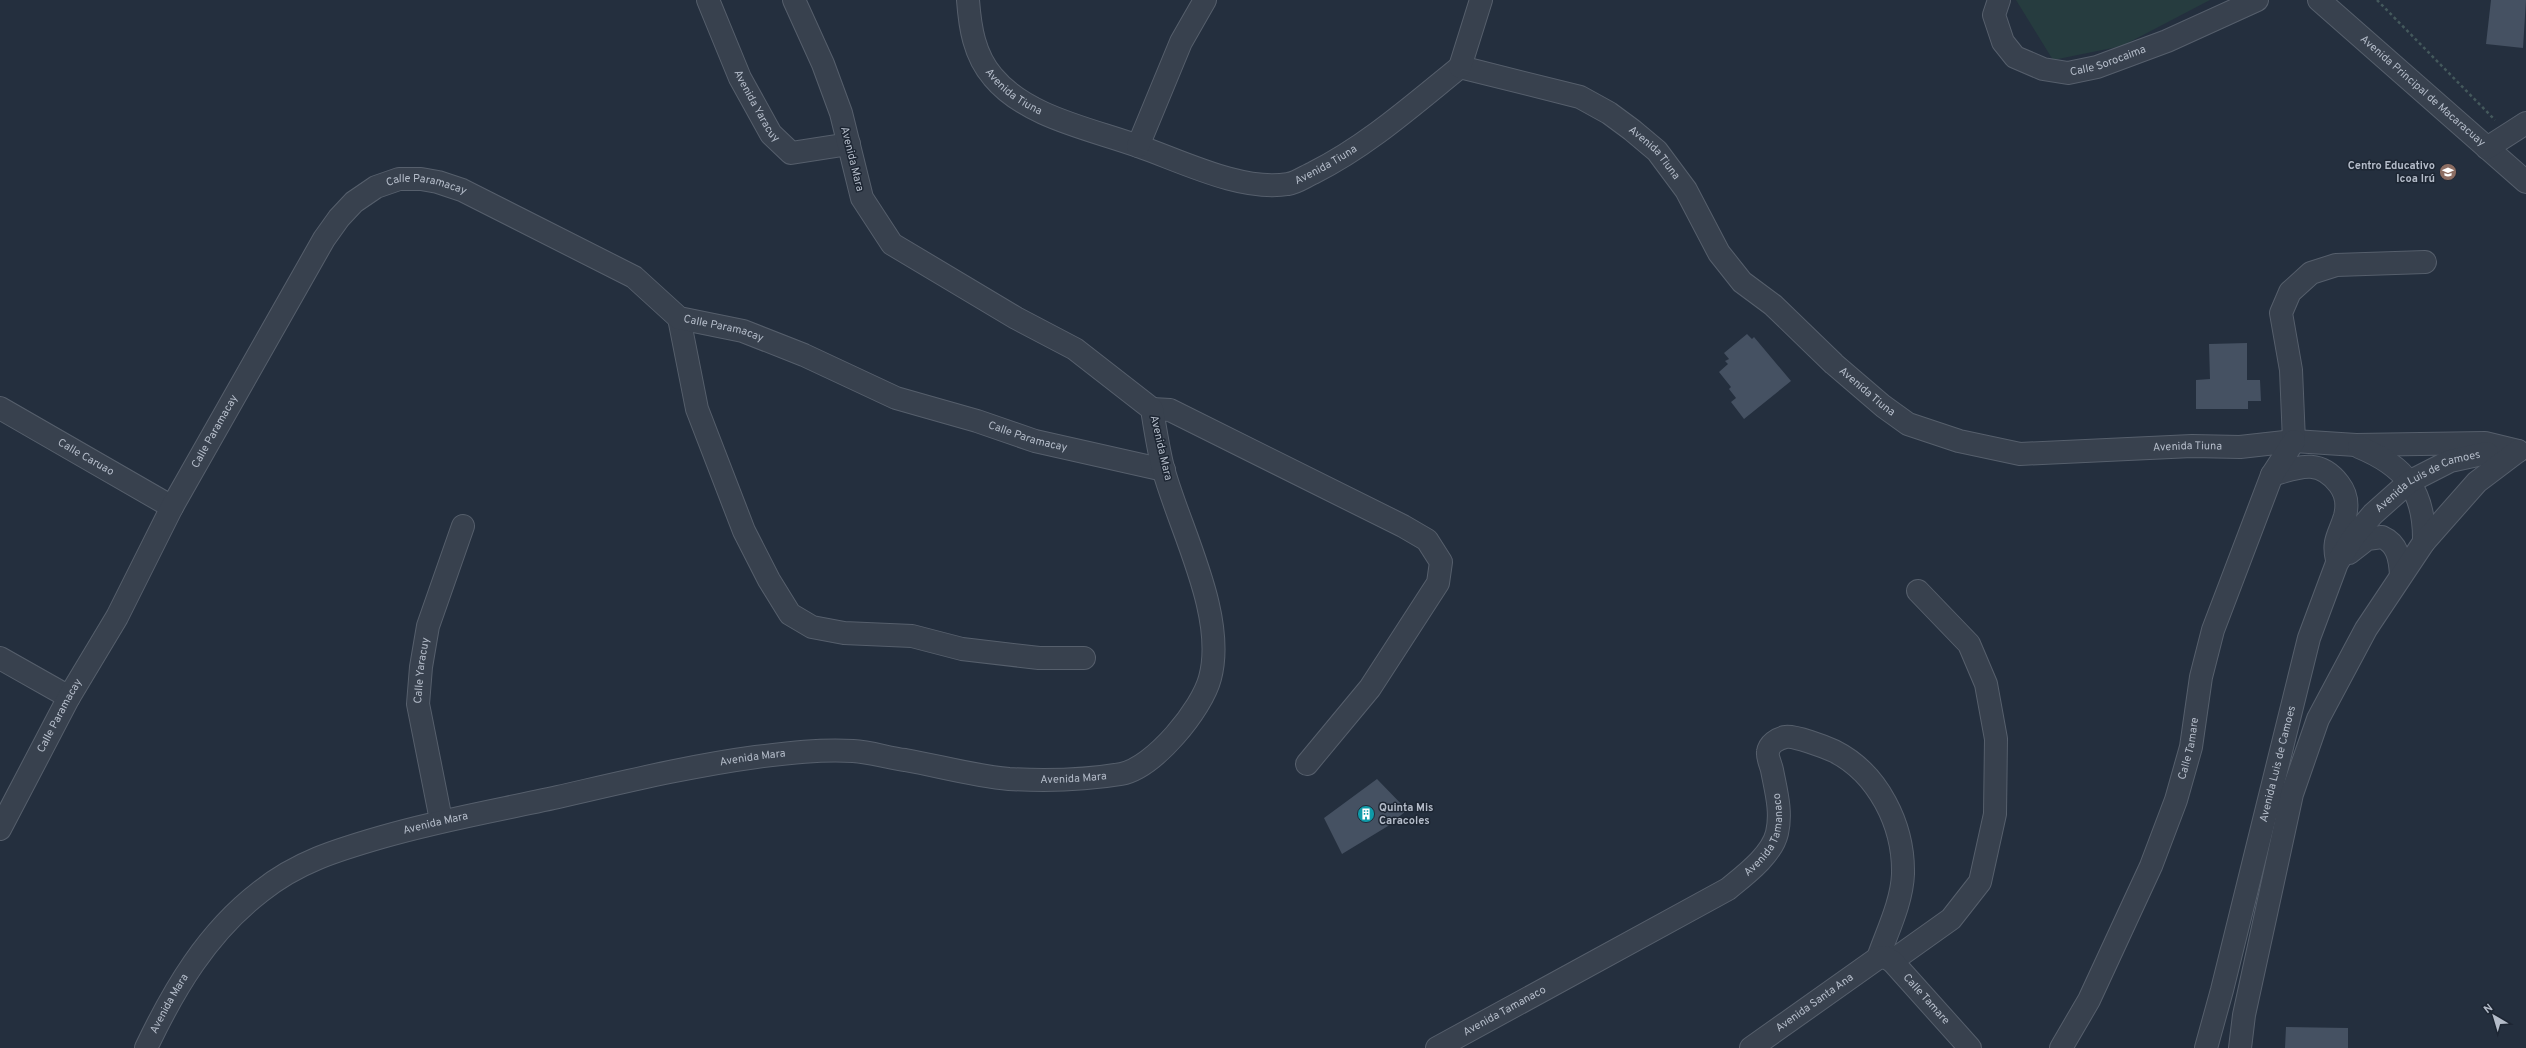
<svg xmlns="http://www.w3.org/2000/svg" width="2526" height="1048" viewBox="0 0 2526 1048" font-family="Overpass,sans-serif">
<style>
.green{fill:#263c3f}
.building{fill:#455162}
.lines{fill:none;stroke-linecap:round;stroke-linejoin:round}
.minor-casing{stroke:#565f6c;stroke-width:24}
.path{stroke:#44595c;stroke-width:2.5;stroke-dasharray:3 3;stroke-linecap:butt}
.minor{stroke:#38414e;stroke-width:22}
.labels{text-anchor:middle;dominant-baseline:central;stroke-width:3;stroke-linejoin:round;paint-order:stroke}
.street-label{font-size:11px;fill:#b4bcc9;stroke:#1d2633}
.poi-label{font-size:11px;font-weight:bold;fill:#b4bcc9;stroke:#1d2633;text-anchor:end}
</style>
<rect width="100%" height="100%" fill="#242f3e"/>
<path class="green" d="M2016,0h194l-88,46 -69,14z"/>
<path class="building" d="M2491,0h35l-3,48 -37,-4z
M1747,334l5,5 2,-2 37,44 -47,38 -13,-17 5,-4 -7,-9 2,-2 -12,-15 9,-8 -3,-3 4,-2 -5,-6z
M2247,343v37h13l1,21h-13v8h-52v-29l14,-1 -1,-35z
M1377,779l30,31 -19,16 -46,28 -18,-36z
M2286,1027l62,1v20h-63z"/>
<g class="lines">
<g class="minor-casing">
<g id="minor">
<path id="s1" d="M708,0l32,78 31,56 20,19 58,-9"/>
<path id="s2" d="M968,0c2,27 6,55 25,77 33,40 98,52 145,69 43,15 104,46 150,38 8,-1 18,-8 25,-11 54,-27 100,-68 147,-106l120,30 29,16 23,17 25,21 29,39 33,63 23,29 31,23 61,59 49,42 25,18 51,17 61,13 172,-8 48,1 54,-6 62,4 129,-2 33,8"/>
<path id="s3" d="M1999,0l-5,15 9,27 12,15 28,12 25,4 29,-6 70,-26 90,-41"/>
<path id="s4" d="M2319,0l207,182"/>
<path d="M1460,67l21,-67"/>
<path d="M1138,146l43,-104 24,-42"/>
<path d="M2487,148l39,-25"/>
<path d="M679,318l18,91 47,122 25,49 21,34 22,13 32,6 68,3 50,13 77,9h45"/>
<path id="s5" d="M0,408l172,99"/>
<path d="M1152,409l18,1 233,116 24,14 14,22 -3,21 -68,105 -63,76"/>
<path d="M2294,441l-3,-71 -10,-57 9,-21 21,-19 25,-8 89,-3"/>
<path d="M2359,447c46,19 66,44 65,95"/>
<path d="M2272,475c27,-8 47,-17 67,9 7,9 9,20 6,32 -5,18 -13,24 -8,44"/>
<path d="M2349,553l18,-14 15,-2c16,7 18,22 19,38"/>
<path d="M0,658l69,39"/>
<path id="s6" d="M441,820l-23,-116 3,-37 7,-41 35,-100"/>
<path id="s7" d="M0,829l69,-132 48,-80 55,-110 152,-268 15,-21 15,-16 22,-15 23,-8h22l17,3 24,8 172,87 45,41 64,13 61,24 92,43 81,23 58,20 129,29"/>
<path d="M1892,961l59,-42 29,-37 15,-68 1,-75 -10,-55 -17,-40 -51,-53"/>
<path id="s8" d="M146,1048c28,-59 61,-115 114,-156 37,-30 77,-42 122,-55 58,-17 117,-27 176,-40 66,-15 131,-31 198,-40 32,-4 65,-8 97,-6 18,1 35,7 52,9 34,6 69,16 104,19 36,2 76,1 112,-5 33,-6 81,-65 89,-96 17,-63 -31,-150 -47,-210 -5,-20 -8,-40 -11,-59l-77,-60 -59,-31 -124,-74 -30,-46 -21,-85 -18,-49 -29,-64"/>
<path id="s9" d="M1437,1048l291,-159c17,-14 44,-34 49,-56 5,-21 -1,-42 -5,-63 -1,-5 -5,-13 -4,-18 1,-8 9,-13 17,-15 9,-2 40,10 49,14 44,22 70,74 69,123 -1,28 -16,58 -25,84"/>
<path id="s10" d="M1751,1048l127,-90 7,-1 7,4 78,87"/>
<path id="s11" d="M2061,1048l28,-48 62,-134 25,-66 15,-53 10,-70 12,-47 59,-155 22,-34"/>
<path id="s12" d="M2206,1048l16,-58 87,-352 28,-75 18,-28 18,-21 36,-32 41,-21 37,-8"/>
<path d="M2240,1048l4,-33 48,-221 26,-75 48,-90 58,-87 53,-60 41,-31"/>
</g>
</g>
<path class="path" d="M2377,0l118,120"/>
<use href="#minor" class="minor"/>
</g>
<defs>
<g id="school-disc" transform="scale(0.9)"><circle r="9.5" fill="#8d6e63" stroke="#1d2633"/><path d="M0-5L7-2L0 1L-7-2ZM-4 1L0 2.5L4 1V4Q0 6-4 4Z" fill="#fff"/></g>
<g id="building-disc" transform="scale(0.9)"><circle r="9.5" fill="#0f9aa8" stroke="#1d2633"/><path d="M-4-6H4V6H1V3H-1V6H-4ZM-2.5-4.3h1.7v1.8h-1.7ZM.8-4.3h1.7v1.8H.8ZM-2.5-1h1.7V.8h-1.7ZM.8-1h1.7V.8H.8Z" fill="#fff"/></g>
</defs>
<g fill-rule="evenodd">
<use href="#school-disc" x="2448" y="172"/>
<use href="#building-disc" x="1366" y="814"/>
</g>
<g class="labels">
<g class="street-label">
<text stroke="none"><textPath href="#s3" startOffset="161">Calle Sorocaima</textPath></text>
<text stroke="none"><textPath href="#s2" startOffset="108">Avenida Tiuna</textPath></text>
<text stroke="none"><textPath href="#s4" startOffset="138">Avenida Principal de Macaracuay</textPath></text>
<text stroke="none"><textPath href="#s1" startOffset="117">Avenida Yaracuy</textPath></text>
<text stroke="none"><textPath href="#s2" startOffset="828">Avenida Tiuna</textPath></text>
<text transform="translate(852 159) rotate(76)">Avenida Mara</text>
<text stroke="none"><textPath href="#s2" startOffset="444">Avenida Tiuna</textPath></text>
<text stroke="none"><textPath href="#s7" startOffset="800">Calle Paramacay</textPath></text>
<text stroke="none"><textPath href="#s7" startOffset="1136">Calle Paramacay</textPath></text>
<text stroke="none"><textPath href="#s2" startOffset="1152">Avenida Tiuna</textPath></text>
<text stroke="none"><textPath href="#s7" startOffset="452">Calle Paramacay</textPath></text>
<text stroke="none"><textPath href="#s7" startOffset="1460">Calle Paramacay</textPath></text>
<text transform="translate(1161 448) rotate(77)">Avenida Mara</text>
<text stroke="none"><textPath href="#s2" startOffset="1488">Avenida Tiuna</textPath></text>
<text stroke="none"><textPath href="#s5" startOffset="99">Calle Caruao</textPath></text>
<text stroke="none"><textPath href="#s12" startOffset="629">Avenida Luis de Camoes</textPath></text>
<text stroke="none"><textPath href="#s6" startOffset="152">Calle Yaracuy</textPath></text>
<text stroke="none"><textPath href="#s7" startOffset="128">Calle Paramacay</textPath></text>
<text stroke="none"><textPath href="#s11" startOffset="327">Calle Tamare</textPath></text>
<text stroke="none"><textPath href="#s8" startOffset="709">Avenida Mara</textPath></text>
<text stroke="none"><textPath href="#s12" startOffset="293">Avenida Luis de Camoes</textPath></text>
<text stroke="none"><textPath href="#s8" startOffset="1033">Avenida Mara</textPath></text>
<text stroke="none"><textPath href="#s8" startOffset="385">Avenida Mara</textPath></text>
<text stroke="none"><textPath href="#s9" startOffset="401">Avenida Tamanaco</textPath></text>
<text stroke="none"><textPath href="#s10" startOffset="222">Calle Tamare</textPath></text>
<text stroke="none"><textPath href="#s10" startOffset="78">Avenida Santa Ana</textPath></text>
<text stroke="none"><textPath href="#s8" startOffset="50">Avenida Mara</textPath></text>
<text stroke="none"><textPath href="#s9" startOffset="77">Avenida Tamanaco</textPath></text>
</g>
<g class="poi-label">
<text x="2435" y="166">Centro Educativo<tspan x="2435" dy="13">Icoa Irú</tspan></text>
<text x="1379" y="808" text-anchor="start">Quinta Mis<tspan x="1379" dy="13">Caracoles</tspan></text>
</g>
</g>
<g transform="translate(2494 1016) rotate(322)" stroke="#1d2633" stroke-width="3" paint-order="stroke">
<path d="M0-3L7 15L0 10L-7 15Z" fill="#b4bcc9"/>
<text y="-6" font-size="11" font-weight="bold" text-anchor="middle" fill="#b4bcc9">N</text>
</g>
</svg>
